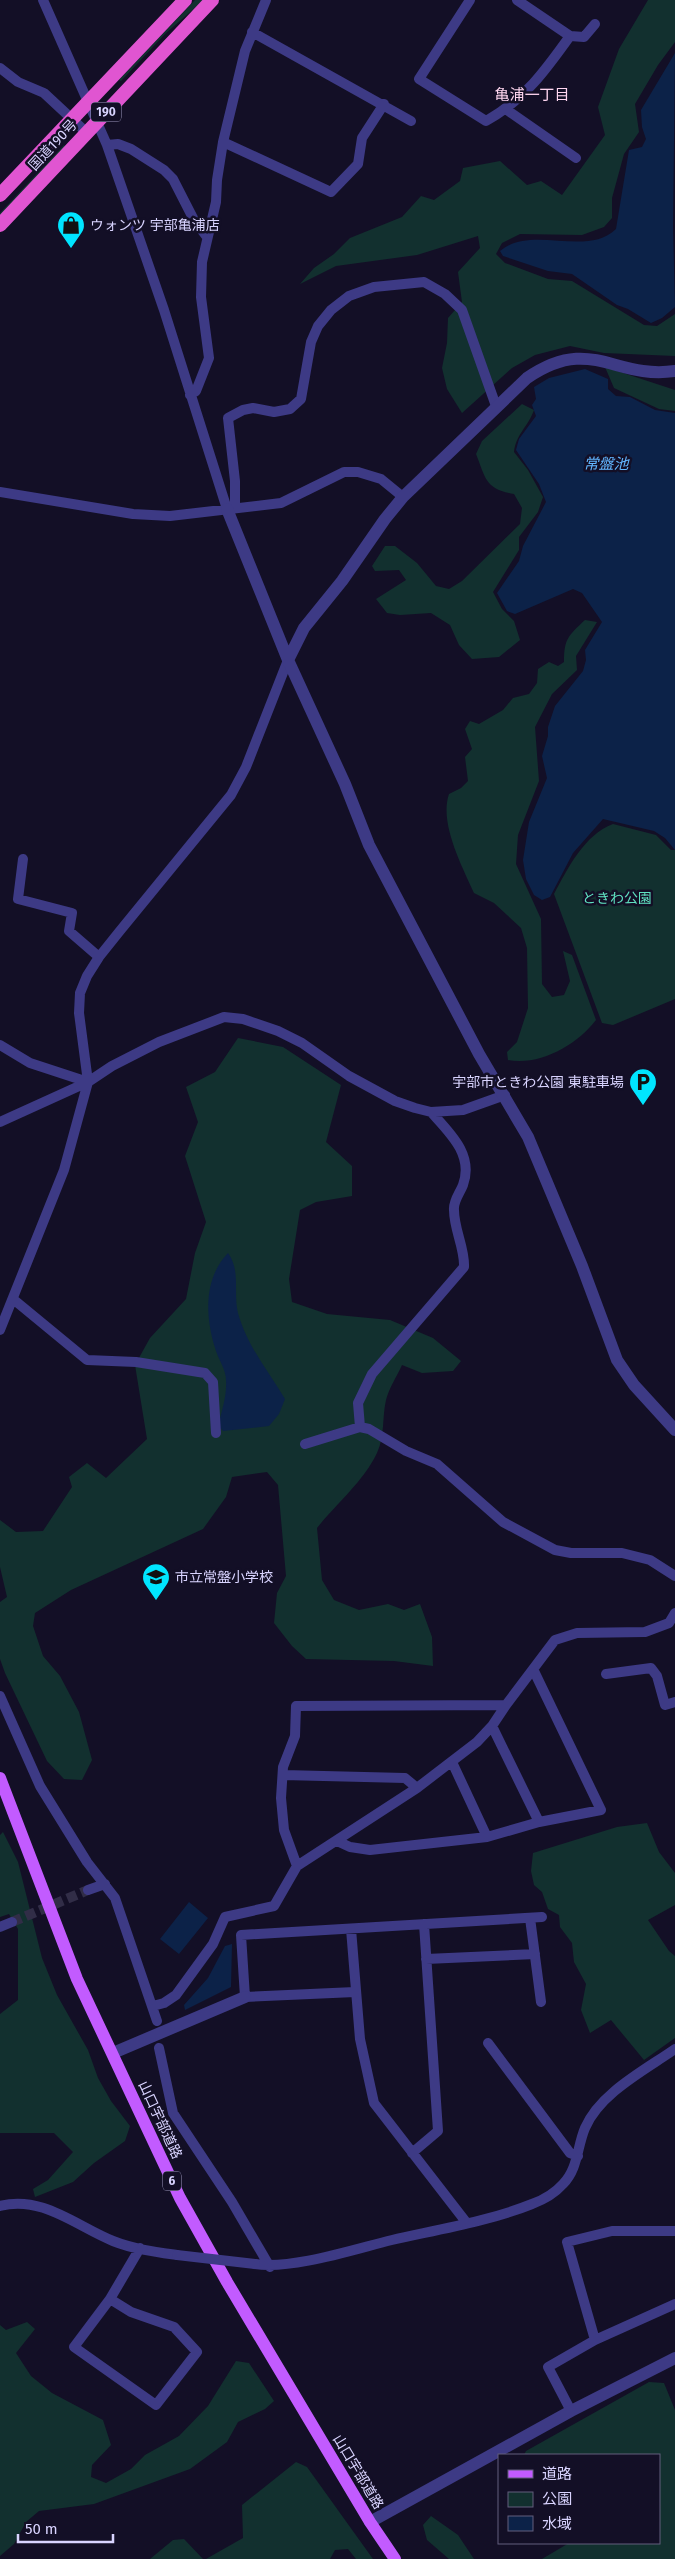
<svg xmlns="http://www.w3.org/2000/svg" width="675" height="2559" viewBox="0 0 675 2559" font-family="'Fira Sans','Noto Sans JP',sans-serif">
<style>
.green{fill:#12302f}
.water{fill:#0c2248}
.lines{fill:none;stroke-linecap:round;stroke-linejoin:round}
.minor-tunnel{stroke:#312d47;stroke-width:10;stroke-dasharray:10 5;stroke-linecap:butt}
.minor{stroke:#3d3a85;stroke-width:10}
.tertiary{stroke:#3d3a85;stroke-width:12}
.primary{stroke:#c25bff;stroke-width:12}
.trunk{stroke:#e055d1;stroke-width:14}
.minor-bridge{stroke:#3d3a85;stroke-width:10}
.labels{text-anchor:middle;dominant-baseline:central;stroke-width:5;stroke-linejoin:round;paint-order:stroke}
.shield{fill:#130f26;stroke:#9e99be;stroke-width:1}
.shield-label{font-size:12px;font-weight:bold;fill:#d9d4ff}
.street-label{font-size:14px;fill:#d9d4ff;stroke:#130f26}
.poi-label{font-size:14px;fill:#d9d4ff;stroke:#130f26;text-anchor:start}
.park-label{font-size:14px;fill:#5fe0c0;stroke:#130f26}
.neighbourhood-label{font-size:15px;fill:#ffd6f0;stroke:#130f26}
.water-label{font-size:15px;font-style:italic;fill:#62b6ff;stroke:#130f26}
</style>
<rect width="100%" height="100%" fill="#130f26"/>
<path class="green" d="M195,0h9l-38,33 -45,48 -2,-1z
M648,0h27v42l-17,23 -23,39 4,28 -15,22 -12,44v20l-8,9 -22,8 -62,-1 -18,9 -6,11 9,9 43,16 24,2 72,44 13,1 18,-12v42l-71,-3 -34,-7 -35,9 -23,13 -50,45 -15,-24 -5,-21 5,-25 1,-25 14,-16 -4,-30 22,-24 -2,-12 -61,19 -81,11 -36,18 14,-16 20,-14 16,-16 52,-21 19,-21 13,4 26,-19 3,-13 37,-7 27,24 14,-4 21,14 43,-60 -7,-28 21,-58z
M64,145l2,2 -66,69v-3z
M605,367l70,23v21l-16,-2 -45,-21z
M522,404l12,6c-6,17 -18,24 -20,42l14,18 15,27 -5,15 -19,25v13l-26,42 9,17 12,12 6,19 -21,17 -27,2 -13,-14 -9,-20 -19,-12 -31,2 -13,-2 -11,-14 30,-19 -7,-10 -24,1 -3,-5 13,-20h10l22,17 19,23 13,3 13,-8 58,-57 2,-16 -8,-14c-29,-5 -28,-15 -38,-40l6,-13z
M585,620l12,2 -21,34 1,14 -25,24 -17,33 4,54 -21,54 -2,29 25,55 1,65 10,13 12,-2 6,-14 -7,-30 9,4 24,65c-19,25 -56,46 -88,40l-1,-8 10,-10 11,-34 -1,-60 -6,-20 -27,-25 -20,-10c-12,-27 -35,-70 -25,-99l12,-6 7,-7 -3,-24 7,-8 -7,-20 5,-8 9,3 24,-14 10,-12 16,-4 8,-11 1,-14 11,-7 9,4 6,-4c0,-23 4,-26 21,-42z
M613,824l43,11 15,15h4v149l-62,26 -11,-2 -48,-129c14,-26 30,-59 59,-70z
M238,1038l45,9 58,38 -15,57 26,24v30l-36,6 -16,8 -11,69 3,23 35,12 63,6 43,18 28,23 -8,10 -31,2 -20,-8c-5,11 -13,23 -16,35 -4,17 -1,36 -9,53 -14,29 -40,50 -60,75l5,52 12,20 25,10 29,-6 16,6 16,-6 12,33 1,29 -39,-5 -88,-2 -14,-13 -18,-23 3,-30 9,-17 -8,-91 -11,-13 -35,5 -6,20 -23,32 -132,61 -36,23 -2,13 10,30 17,20 19,36 13,48 -10,20 -18,-1 -17,-18 -42,-88 -5,-14v-57l7,-5 -7,-30v-47l16,12 27,-1 29,-44 -3,-10 18,-14 19,15 41,-39 -12,-74 15,-27 36,-39 9,-46 11,-31 -21,-66 13,-34 -12,-35 29,-15z
M647,1823l12,29 16,21v32l-27,15 21,31 6,5v82l-31,22 -33,-40 -21,13 -9,-23 5,-26 -12,-22 -2,-19 -12,-16 -1,-12 -11,-6 -6,-17 -8,-7 -3,-14 2,-18 84,-26z
M3,1832l15,30 24,96 15,37 31,55 10,28 13,23 19,25 -5,15 -31,22 -21,19 -38,15 -2,-8 15,-9 25,-28 -19,-19h-54v-119l18,-14v-71l-9,-15 -9,3v-82z
M27,2322l8,7 -19,24 15,23 21,17 51,27 8,25 -19,20 -1,12 15,6 25,-14 14,-14 34,-19 29,-30 28,-45 13,2 25,38 -9,8 -27,13 -11,20 -37,27 -96,35 -55,7 -13,11 -12,22 -14,12v-231l6,5z
M649,2382l15,1 11,27v149h-133l27,-16h90v-88h-135l2,-4z
M296,2462l11,5 66,92h-17l-8,-10 -13,1 -5,9h-124l37,-21 -1,-33z
M431,2516l27,19 16,24h-25l-22,-19 -4,-15z
M184,2539l19,20h-53l23,-19z"/>
<path class="water" d="M675,53l-2,174 2,80 -13,11 -11,5 -23,-14 -11,-4 -45,-31 -24,-3 -45,-15 -3,-5c32,-27 86,7 116,-22l13,-79 13,-3 4,-8 -4,-12 -1,-17z
M585,369l23,10v10l8,7 14,1 25,13 20,3v437l-10,-12 -11,-7 -51,-12 -30,34 -23,44 -8,3 -8,-5 -8,-16 -3,-19 6,-38 18,-44 -5,-22 6,-20v-9l7,-21 28,-35 3,-11 -1,-10 17,-28 -20,-29 -9,-4 -58,25 -8,-3 -10,-18 22,-32 4,-15 23,-44 -7,-18 -23,-34 3,-11 17,-23 -4,-11 4,-6 -2,-12 15,-9z
M228,1253c13,18 5,39 10,60 9,33 30,57 47,86l-6,15 -10,12 -46,5 -5,-6c4,-14 9,-30 8,-45 0,-10 -7,-20 -10,-29 -11,-33 -13,-72 12,-98z
M189,1902l19,16 -29,36 -19,-15z
M232,1944l-1,43 -46,23 -1,-5 24,-27 17,-32z"/>
<g class="lines">
<path class="minor-tunnel" d="M12,1922l76,-32"/>
<path class="minor" d="M43,0l64,145 57,165 63,199
M470,0l-51,79 67,42c39,-22 59,-50 84,-85l-53,-36
M252,32l159,89
M570,36l14,1 11,-13
M0,68l18,14 26,11 43,40
M507,110l69,48
M223,142l108,50 27,-28 4,-26 22,-34
M107,145l11,-1 13,5 33,21 9,9 21,41 13,17
M190,395l6,-4 13,-33 -8,-61 1,-35 14,-60 1,-22 6,-38 22,-91 21,-51
M0,492l133,22 37,2 111,-13 63,-31h14l23,7 22,18
M235,507v-26l-7,-63 15,-8 10,-2 21,4 16,-3 11,-10 10,-57 7,-16 13,-16 18,-14 25,-9 50,-5 21,12 17,16 34,96
M23,859l-5,40 54,14 -3,18 30,26
M0,1045l30,18 58,19
M0,1122l88,-40 24,-16 47,-24 65,-25 19,2 35,12 24,12 47,33 46,25 20,7 16,4 32,-2 42,-15
M13,1299l74,61 49,2 69,11 8,9 3,51
M0,1330l64,-160 24,-88 -9,-69 1,-20 7,-17 12,-19 20,-25 112,-137 15,-28 42,-107
M360,1427l-2,-24 14,-29 92,-107c1,-19 -10,-37 -10,-57 -1,-9 6,-17 9,-25 11,-30 -13,-52 -32,-73
M305,1444l55,-17 9,2 37,22 31,13 66,58 52,28 16,3h51l28,7 25,16
M606,1674l45,-6 6,8 8,29 10,-3
M0,1696l40,90 47,76 28,36 42,123
M506,1705l-210,1 -1,30 -12,31 -2,31 3,32 13,36 120,-78 60,-46 15,-16 14,-21 49,-65 22,-7 68,-1 24,-9 6,-10
M492,1726l47,96
M452,1762l35,75
M283,1775l122,3 12,10
M337,1841l13,6 20,3 117,-13 52,-15 62,-12 -68,-141
M88,1890l17,-6
M530,1918l11,84
M0,1927l12,-5
M351,1929l9,110 14,64 92,119
M426,1959l109,-5
M355,1992l-110,5 -4,-62 301,-18
M153,2006l11,-3 12,-8 37,-51 12,-27 49,-11 23,-40
M488,2043l82,110 8,3
M159,2048l14,65 59,89 38,65
M412,2153l26,-22 -14,-207
M0,2206c42,-11 76,20 113,35 20,8 43,11 64,14
M255,2264c36,6 100,-15 137,-24 44,-10 98,-19 140,-36 11,-4 23,-11 31,-20 15,-15 14,-37 22,-56 15,-35 60,-58 90,-79
M110,2299l21,13 43,15 23,25 -41,53 -82,-58 36,-48 30,-51
M595,2340l-28,-98 45,-11h63
M571,2411l-23,-44 47,-27 80,-36"/>
<path class="tertiary" d="M227,509l61,151 57,124 24,61 110,209 49,83 54,129 35,94 17,25 41,45
M288,660l16,-32 38,-47 43,-62 18,-22 124,-119c64,-44 87,2 148,-7
M113,2053l132,-56
M370,2522l201,-111 104,-53"/>
<path class="primary" d="M0,1778l77,201 103,219 47,84 143,240 25,37"/>
<path class="trunk" d="M0,195l185,-195
M0,225l212,-225"/>
<path class="minor-bridge" d="M177,2255l78,9"/>
</g>
<defs>
<g id="shop-pin" transform="scale(1.4375)"><path d="M0 17L-7.5 6A9.5 9.5 0 1 1 7.5 6Z" fill="#00e5ff" stroke="#130f26"/><path d="M-5-2.5h2.3a2.7 3.5 0 0 1 5.4 0H5L5.5 6h-11ZM-1.5-2.5h3a1.5 2.3 0 0 0-3 0Z" fill="#111"/></g>
<g id="parking-pin" transform="scale(1.4375)"><path d="M0 17L-7.5 6A9.5 9.5 0 1 1 7.5 6Z" fill="#00e5ff" stroke="#130f26"/><path d="M-3.5-5.5H1a3.5 3.5 0 0 1 0 7H-1V5.5H-3.5ZM-1-3.4V-.6H.8a1.4 1.4 0 0 0 0-2.8Z" fill="#111"/></g>
<g id="school-pin" transform="scale(1.4375)"><path d="M0 17L-7.5 6A9.5 9.5 0 1 1 7.5 6Z" fill="#00e5ff" stroke="#130f26"/><path d="M0-5L7-2L0 1L-7-2ZM-4 1L0 2.5L4 1V4Q0 6-4 4Z" fill="#111"/></g>
</defs>
<g fill-rule="evenodd">
<use href="#shop-pin" x="71" y="225"/>
<use href="#parking-pin" x="643" y="1082"/>
<use href="#school-pin" x="156" y="1577"/>
</g>
<g class="labels">
<g class="shield">
<rect x="91" y="102.5" width="30" height="19" rx="4"/>
<rect x="163" y="2171.5" width="18" height="19" rx="4"/>
</g>
<g class="shield-label">
<text x="106" y="112">190</text>
<text x="172" y="2181">6</text>
</g>
<g class="street-label">
<text transform="translate(53 145) rotate(-47)">国道190号</text>
<text transform="translate(160 2120) rotate(65)">山口宇部道路</text>
<text transform="translate(358 2472) rotate(59)">山口宇部道路</text>
</g>
<g class="poi-label">
<text x="90" y="225">ウォンツ 宇部亀浦店</text>
<text x="624" y="1082" text-anchor="end">宇部市ときわ公園 東駐車場</text>
<text x="175" y="1577">市立常盤小学校</text>
</g>
<g class="park-label">
<text x="617" y="898">ときわ公園</text>
</g>
<g class="neighbourhood-label">
<text x="532" y="95">亀浦一丁目</text>
</g>
<g class="water-label">
<text x="606" y="464">常盤池</text>
</g>
</g>
<rect x="498" y="2454" width="162" height="90" fill="#130f26" stroke="#625e7d"/>
<rect x="508" y="2470" width="25" height="8" fill="#c25bff" stroke="#625e7d"/>
<text x="542" y="2479" font-size="15" fill="#d9d4ff">道路</text>
<rect x="508" y="2492" width="25" height="15" fill="#12302f" stroke="#625e7d"/>
<text x="542" y="2504" font-size="15" fill="#d9d4ff">公園</text>
<rect x="508" y="2516" width="25" height="15" fill="#0c2248" stroke="#625e7d"/>
<text x="542" y="2529" font-size="15" fill="#d9d4ff">水域</text>
<path d="M18 2534v8h95v-8" fill="none" stroke="#d9d4ff" stroke-width="2.5"/>
<text x="25" y="2534" font-size="15" fill="#d9d4ff" stroke="#130f26" stroke-width="4" paint-order="stroke">50 m</text>
</svg>
